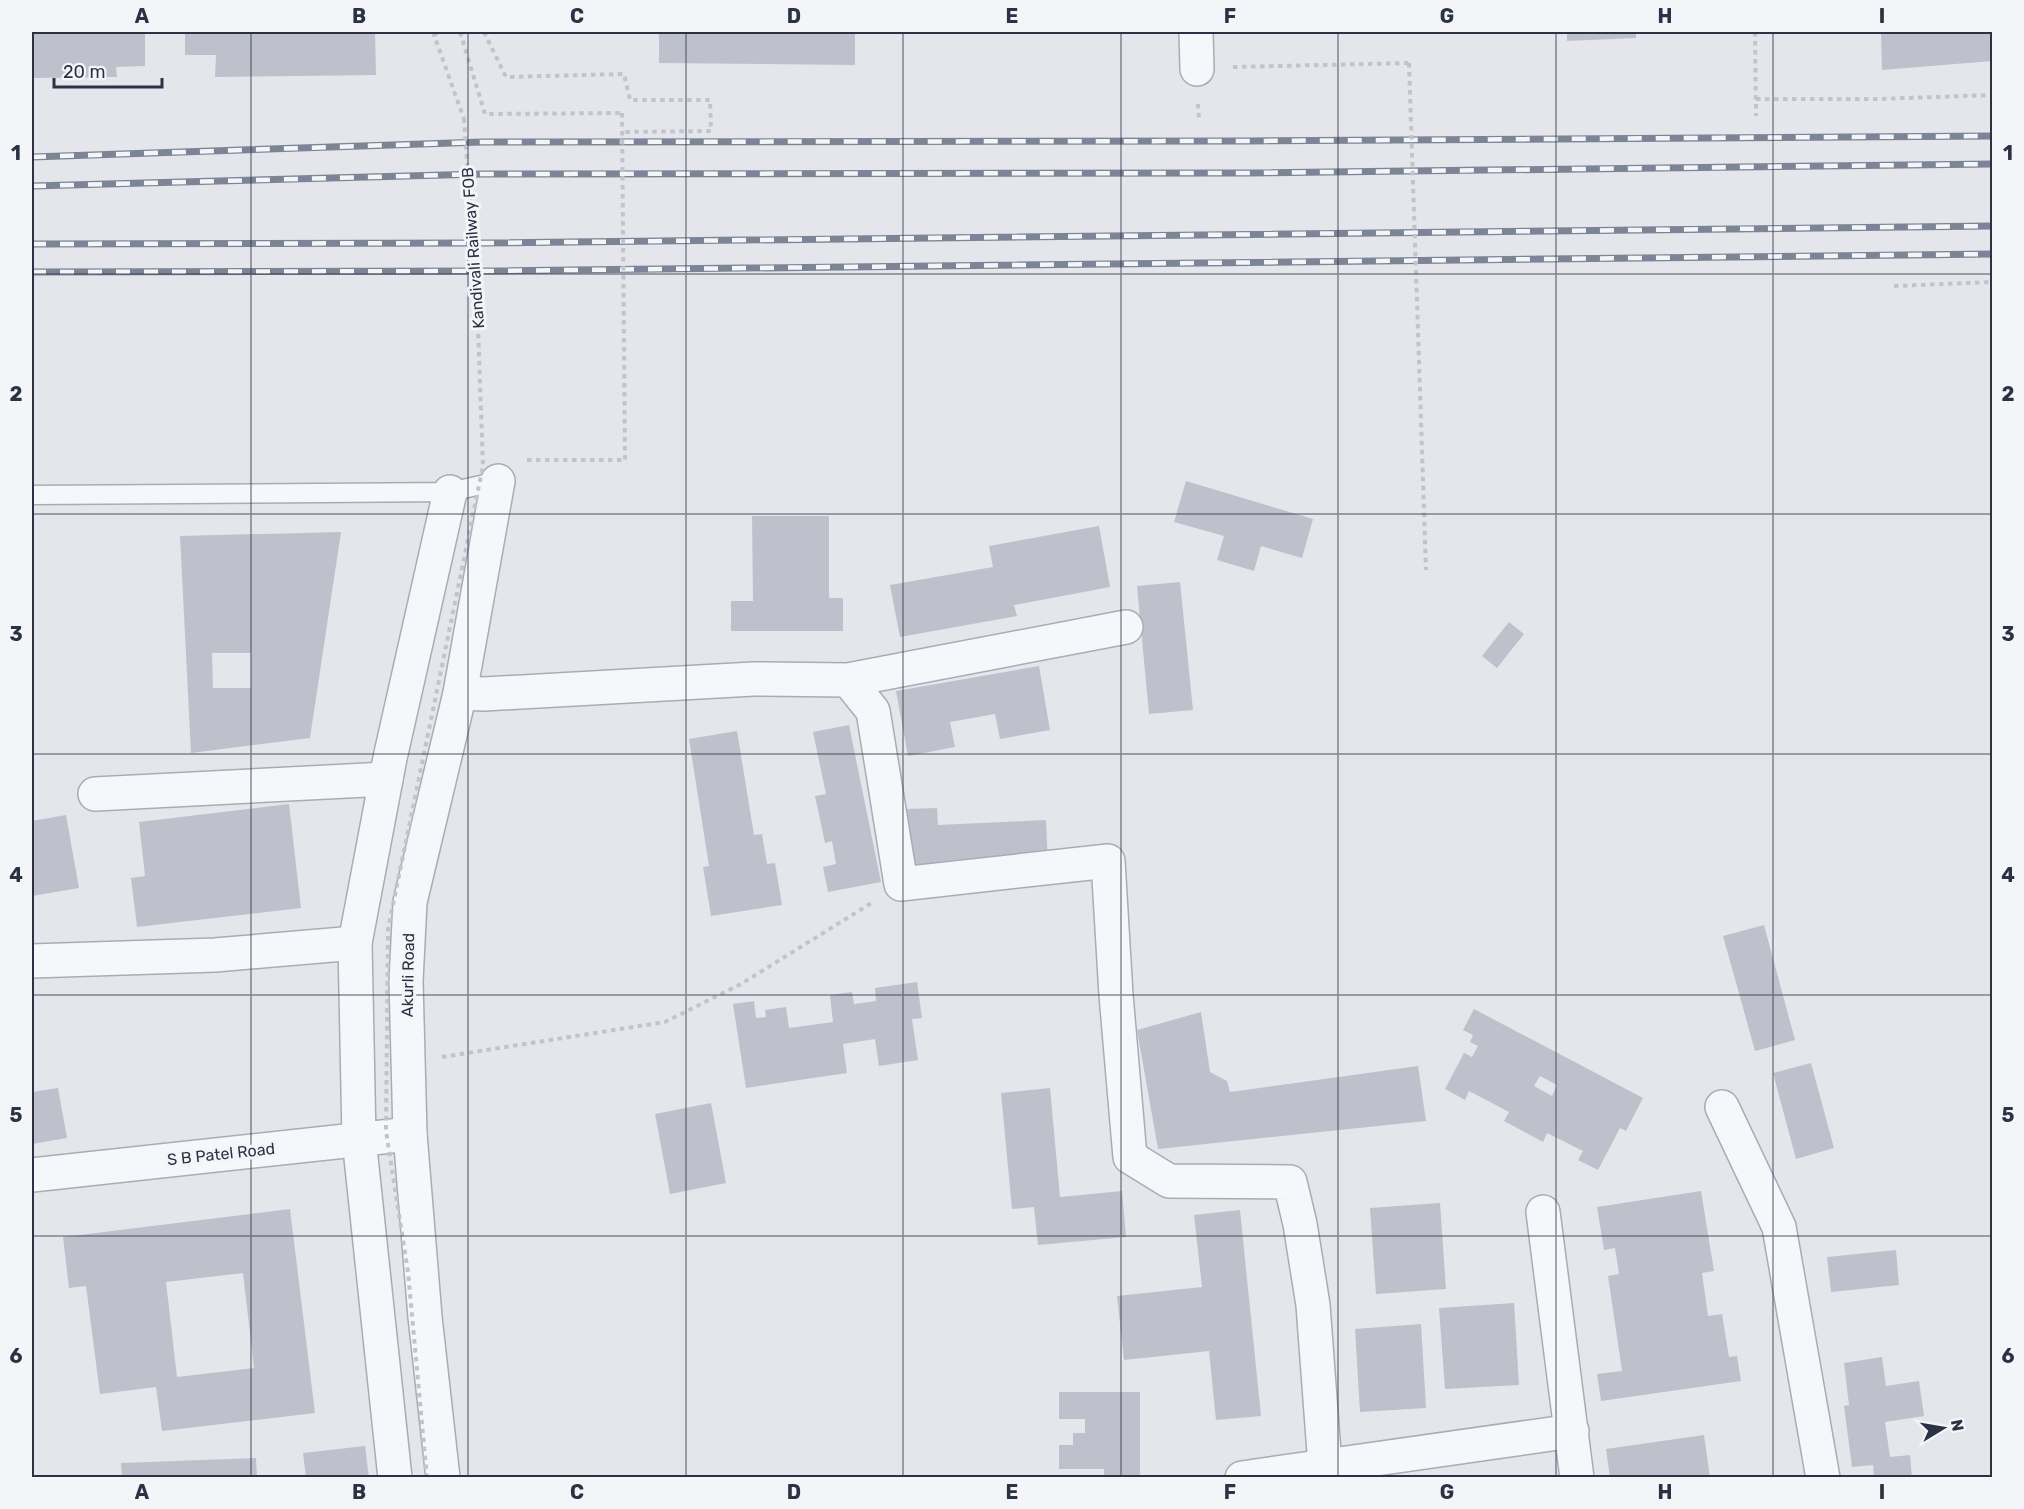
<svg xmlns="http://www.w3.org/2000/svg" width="2024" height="1509" viewBox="0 0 2024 1509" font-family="Rubik,sans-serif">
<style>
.building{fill:#bec1cb;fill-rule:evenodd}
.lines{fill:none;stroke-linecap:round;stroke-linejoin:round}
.service-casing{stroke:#a9acb6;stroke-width:21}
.minor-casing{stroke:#a9acb6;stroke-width:36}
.tertiary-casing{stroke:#a9acb6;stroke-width:36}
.path{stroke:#c1c4cb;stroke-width:4;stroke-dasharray:4.5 4.5;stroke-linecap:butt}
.service{stroke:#f6f7fa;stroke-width:18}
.minor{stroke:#f6f7fa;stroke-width:33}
.tertiary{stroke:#f6f7fa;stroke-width:33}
.rail-casing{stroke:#7d8495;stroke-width:7}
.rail{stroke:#f3f5f9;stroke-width:4.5;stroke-dasharray:14;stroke-linecap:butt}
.path-bridge{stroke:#c1c4cb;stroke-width:4;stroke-dasharray:4.5 4.5;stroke-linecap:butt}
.grid{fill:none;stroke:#2b3244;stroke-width:1.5;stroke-opacity:0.55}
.labels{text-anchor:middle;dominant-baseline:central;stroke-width:6;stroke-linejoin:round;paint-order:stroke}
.street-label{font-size:16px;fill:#2b3244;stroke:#f3f5f9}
.neatline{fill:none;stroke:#2b3244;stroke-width:2}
.grid-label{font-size:20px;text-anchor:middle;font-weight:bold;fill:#2b3244}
</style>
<rect width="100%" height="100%" fill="#e4e6eb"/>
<path class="building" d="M32,32h35v1l78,-1v34l-29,1 1,10 -85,1z
M185,32h190l1,43 -161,2 1,-22h-31z
M659,32h196v33l-196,-2z
M1567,32h69v6l-69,3z
M1919,32h73v29l-110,9 -1,-36z
M1186,481l127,38 -11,39 -41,-12 -7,25 -37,-11 7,-24 -50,-14z
M752,516h77v82h14v33h-112v-30h22z
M1099,526l11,61 -96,18 3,11 -117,21 -10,-52 103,-18 -4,-21z
M341,532l-31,206 -119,15 -11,-217zM212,653h39v35h-38z
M1180,582l13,128 -44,4 -12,-128z
M1509,622l15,12 -27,34 -15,-12z
M1039,666l11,64 -50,9 -5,-25 -45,8 5,25 -47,9 -12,-65z
M849,725l32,157 -53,10 -5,-25 13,-3 -4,-23 -7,2 -10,-47 11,-2 -13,-62z
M737,731l17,104 8,-1 5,30 8,-1 7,42 -71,11 -8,-49 6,-1 -20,-127z
M289,804l12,104 -164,19 -6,-49 14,-2 -6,-54z
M937,808l1,17 108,-5 2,45 -138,7 -4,-63z
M66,815l13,73 -47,8v-75z
M1764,925l31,115 -40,11 -32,-115z
M917,982l5,36 -10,1 6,41 -39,6 -4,-27 -32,5 4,29 -101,15 -13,-84 21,-3 2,17 10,-1 -1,-7 21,-3 3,21 44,-6 -3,-27 22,-3 2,12 22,-3 -1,-13z
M1474,1009l169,89 -17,33 -6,-3 -22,42 -20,-10 5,-9 -36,-18 -4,9 -39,-21 5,-9 -40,-21 -4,9 -20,-11 19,-36 8,4 6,-11 -8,-4 3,-7 -10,-5zM1540,1076l17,9 -5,11 -18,-10z
M1201,1012l9,60 17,9 3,11 188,-26 8,55 -268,28 -21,-119z
M1811,1063l23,85 -38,11 -23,-86z
M58,1088l9,50 -35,6v-52z
M1050,1088l10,109 62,-6 4,46 -88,8 -4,-38 -22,2 -11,-116z
M711,1103l15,80 -56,11 -15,-80z
M1701,1191l13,80 -12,2 6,43 14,-2 7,43 8,-1 4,25 -140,20 -4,-27 25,-3 -14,-95 11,-2 -4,-26 -11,2 -7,-43z
M1440,1203l6,86 -70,5 -6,-86z
M290,1209l25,204 -153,18 -6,-44 -56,7 -14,-108 -17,2 -6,-51zM243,1273l11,95 -77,9 -11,-95z
M1240,1210l21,206 -45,4 -7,-69 -85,9 -7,-64 85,-9 -8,-72z
M1896,1250l3,35 -68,7 -4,-35z
M1514,1303l5,82 -74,4 -6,-81z
M1421,1324l5,84 -66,4 -5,-83z
M1882,1357l4,29 33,-5 5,35 -39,6 5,35 20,-2 2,23h-38l-1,-13 -21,2 -8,-61 5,-1 -5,-42z
M1059,1392h81v86h-36v-9h-45v-24h14v-12h12v-14h-26z
M1704,1435l6,43h-100l-4,-29z
M365,1446l4,32h-63l-3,-25z
M256,1458l1,20h-135l-1,-15z"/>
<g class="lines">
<g class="service-casing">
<path id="service" d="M32,495l418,-3 48,-11"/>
</g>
<g class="minor-casing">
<path id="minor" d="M1196,32l1,37
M848,680l278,-53
M460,693l24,1 269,-15 95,1 25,31 28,173 207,-23 8,134 14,162 39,24 121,1 10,42 13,81 12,161
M95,794l291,-15
M32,961l183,-6 140,-12
M1722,1107l57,120 44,251
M32,1175l378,-41
M1543,1212l34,266
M1242,1478l330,-47"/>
</g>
<g class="tertiary-casing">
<path id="tertiary" d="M395,1478l-36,-339 -4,-196 35,-185 60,-266
M443,1478l-18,-161 -15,-183 -4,-153 4,-79 50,-209 38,-212"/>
</g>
<path class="path" d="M433,32l31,87
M460,32l25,82 137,-1
M484,32l22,45 118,-3 6,26h80l1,31 -89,1
M1755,32l1,84
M433,35l9,-3
M1233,67l176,-4
M1756,99h123l113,-4
M1198,104l1,16
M1894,286l98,-4
M527,460h98
M442,1057l223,-35 76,-38 132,-82"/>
<use href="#service" class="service"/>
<use href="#minor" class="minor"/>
<use href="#tertiary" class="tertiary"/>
<g class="rail-casing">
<path id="rail" d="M32,157l451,-15 766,-1 743,-5
M32,186l450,-12 764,-1 746,-9
M32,244l454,-1 1506,-17
M32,272l454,-1 1506,-17"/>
</g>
<use href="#rail" class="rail"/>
<path class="path-bridge" d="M1409,63l17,507
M622,113l3,347
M427,1478l-19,-206 -22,-141 2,-202 95,-463 -6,-166 -13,-181"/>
</g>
<path class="grid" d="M251,32v1446M468,32v1446M686,32v1446M903,32v1446M1121,32v1446M1338,32v1446M1556,32v1446M1773,32v1446M32,274h1960M32,514h1960M32,754h1960M32,995h1960M32,1236h1960"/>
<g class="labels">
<g class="street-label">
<text transform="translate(473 248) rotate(-94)">Kandivali Railway FOB</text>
<text transform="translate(408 975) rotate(-89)">Akurli Road</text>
<text transform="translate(221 1154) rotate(-6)">S B Patel Road</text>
</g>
</g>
<rect width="2024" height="1509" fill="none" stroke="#f3f5f9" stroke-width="66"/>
<g transform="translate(1943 1428) rotate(79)" stroke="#f3f5f9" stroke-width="4.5" paint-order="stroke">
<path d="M0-4.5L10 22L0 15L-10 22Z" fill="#2b3244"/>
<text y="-9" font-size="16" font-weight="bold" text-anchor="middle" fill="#2b3244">N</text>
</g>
<path d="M54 78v9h108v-9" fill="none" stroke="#2b3244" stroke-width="3"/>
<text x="63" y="78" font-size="18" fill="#2b3244" stroke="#f3f5f9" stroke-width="4.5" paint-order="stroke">20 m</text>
<rect x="33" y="33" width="1958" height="1443" class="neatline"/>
<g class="grid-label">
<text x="142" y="23">A</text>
<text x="359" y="23">B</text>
<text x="577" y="23">C</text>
<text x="794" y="23">D</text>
<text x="1012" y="23">E</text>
<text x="1230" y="23">F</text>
<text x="1447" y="23">G</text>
<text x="1665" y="23">H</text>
<text x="1882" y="23">I</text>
<text x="16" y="160">1</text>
<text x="2008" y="160">1</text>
<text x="16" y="401">2</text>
<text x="2008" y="401">2</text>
<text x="16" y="641">3</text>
<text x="2008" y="641">3</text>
<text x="16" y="882">4</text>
<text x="2008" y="882">4</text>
<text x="16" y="1122">5</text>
<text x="2008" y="1122">5</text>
<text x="16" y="1363">6</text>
<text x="2008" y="1363">6</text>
<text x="142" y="1499">A</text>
<text x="359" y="1499">B</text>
<text x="577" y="1499">C</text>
<text x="794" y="1499">D</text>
<text x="1012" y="1499">E</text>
<text x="1230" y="1499">F</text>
<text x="1447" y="1499">G</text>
<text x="1665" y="1499">H</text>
<text x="1882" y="1499">I</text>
</g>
</svg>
